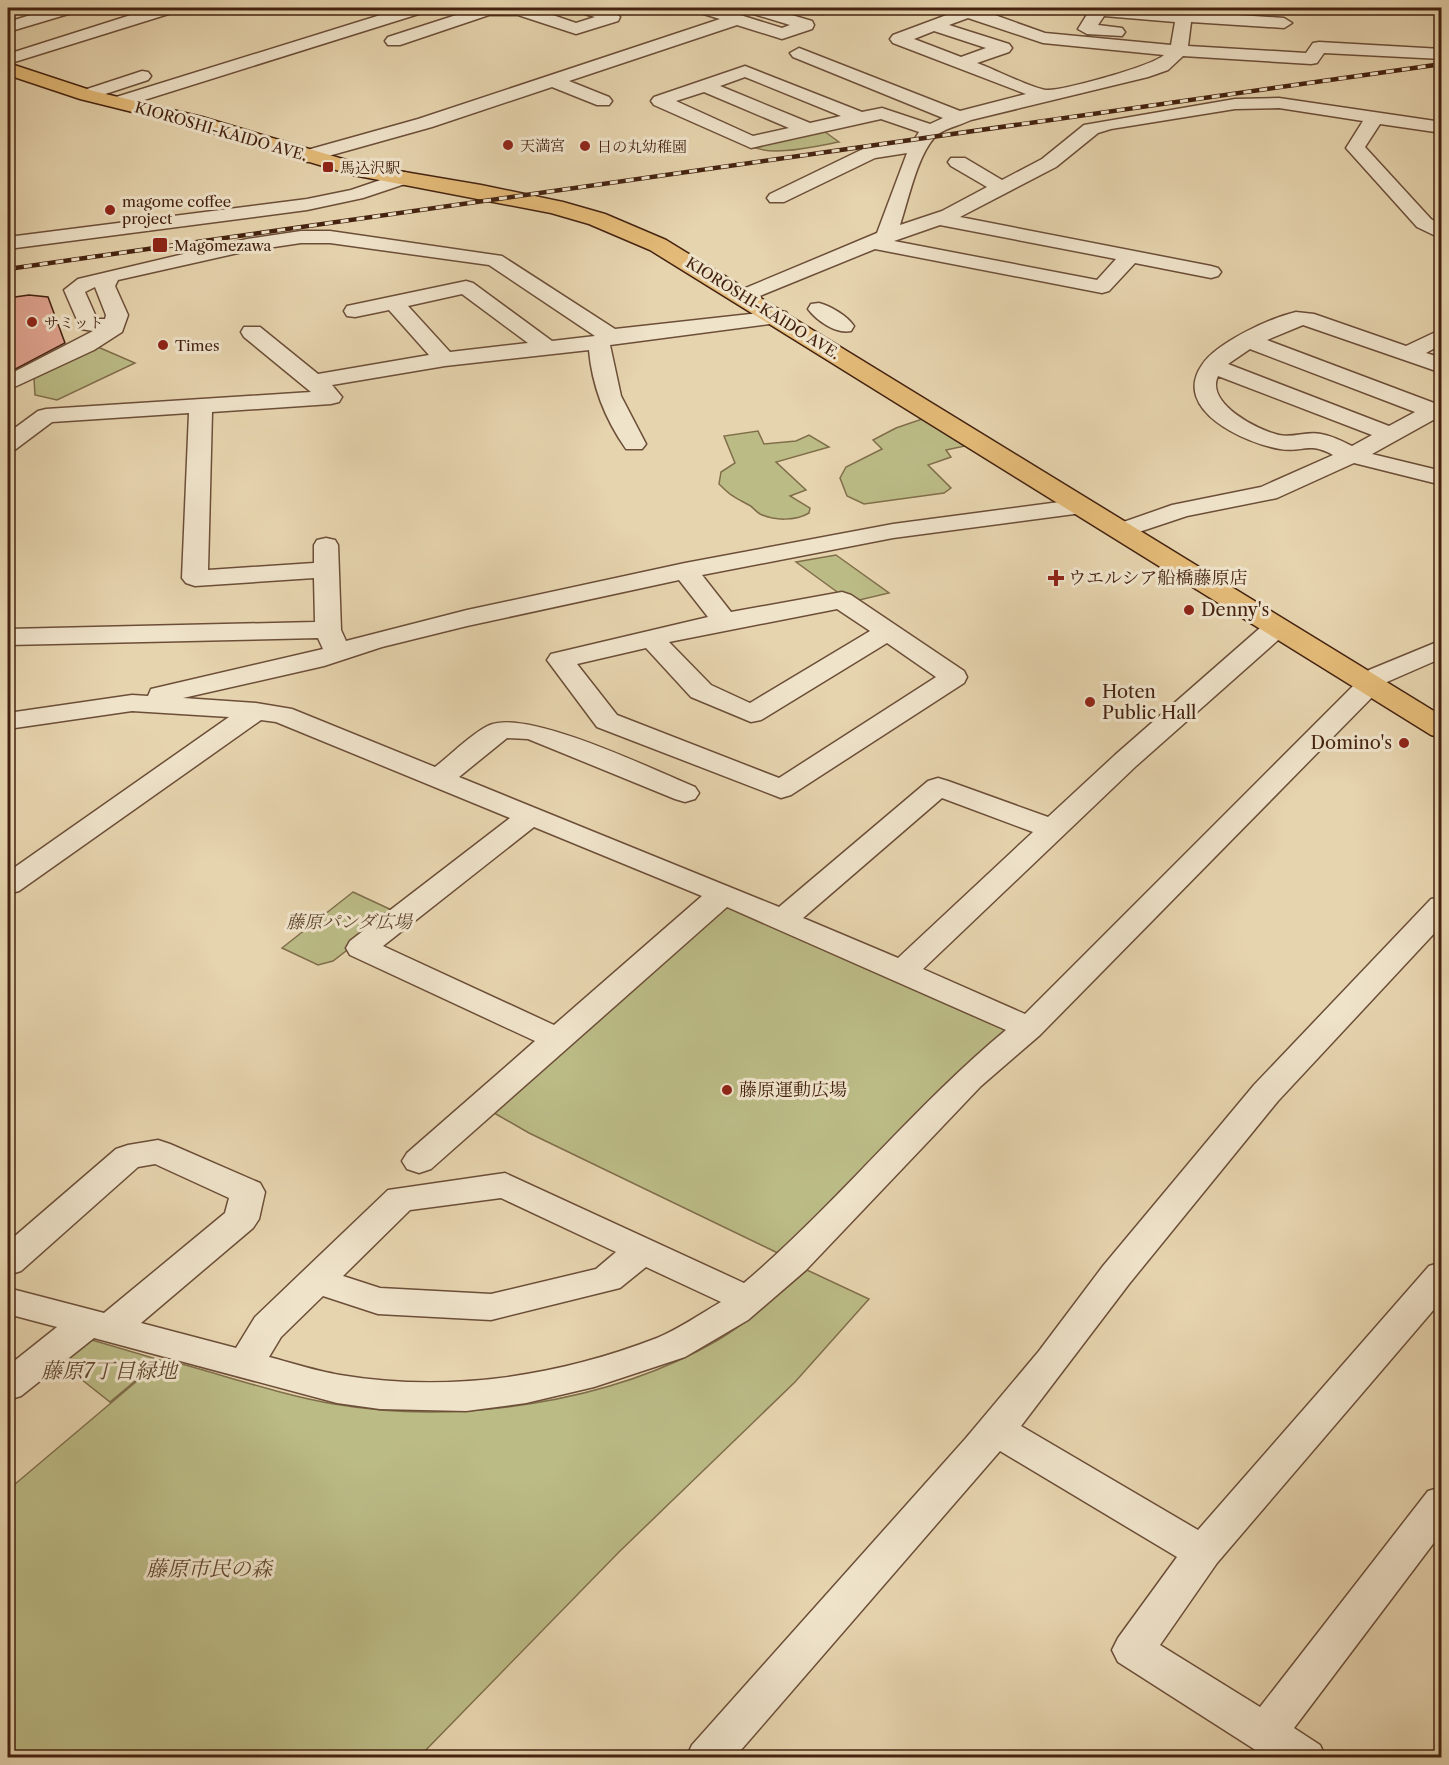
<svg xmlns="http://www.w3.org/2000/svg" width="1449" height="1765" viewBox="0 0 1449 1765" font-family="'Libre Caslon Text','Noto Serif JP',serif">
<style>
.green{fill:#bbbb86;stroke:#806e4b;stroke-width:1.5}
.building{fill:#e1a591;stroke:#442210;stroke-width:1.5}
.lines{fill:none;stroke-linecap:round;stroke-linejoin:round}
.minor-casing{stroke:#6c4e38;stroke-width:3}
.major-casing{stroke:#442210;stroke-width:3}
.minor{fill:#efe3ca;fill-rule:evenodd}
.major{fill:#e3ba77;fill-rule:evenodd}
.rail-casing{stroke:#442210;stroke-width:4.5}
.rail{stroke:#efe3ca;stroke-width:3;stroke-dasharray:8;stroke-linecap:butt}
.poi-dot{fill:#8f2418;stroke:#efe3ca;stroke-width:2}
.labels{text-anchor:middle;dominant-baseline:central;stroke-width:6;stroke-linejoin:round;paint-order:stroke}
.far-street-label{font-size:15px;fill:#442210;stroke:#efe3ca}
.far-poi-label{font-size:15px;fill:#442210;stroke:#efe3ca;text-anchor:start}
.poi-label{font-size:18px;fill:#442210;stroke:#efe3ca;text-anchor:start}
.park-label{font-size:18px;font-style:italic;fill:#62482e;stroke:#efe3ca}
.near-park-label{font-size:21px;font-style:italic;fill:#62482e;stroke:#efe3ca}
</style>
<rect width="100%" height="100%" fill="#e6d4ae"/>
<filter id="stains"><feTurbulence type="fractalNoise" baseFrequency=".00333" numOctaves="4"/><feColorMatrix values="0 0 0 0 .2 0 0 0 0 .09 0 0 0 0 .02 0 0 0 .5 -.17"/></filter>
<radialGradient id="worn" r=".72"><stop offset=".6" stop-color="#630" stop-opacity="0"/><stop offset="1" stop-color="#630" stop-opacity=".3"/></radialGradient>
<path class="green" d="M821,129l18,13c-23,4 -70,16 -89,3z
M98,347l37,16 -78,37 -22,-5 -1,-17z
M922,419l43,27 -19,4 5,7 -23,8 23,23 -7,5 -80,11 -17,-8 -7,-18 6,-11 36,-18 -9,-9 23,-12z
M758,431l6,13 32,-3 13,-6 20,12 -53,15 30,28 -16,6 20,12 -1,5c-13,8 -35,8 -49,1 -5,-3 -7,-7 -11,-9 -15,-8 -17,-8 -30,-21l2,-12 14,-9 -11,-27z
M836,555l53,38 -38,9 -55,-40z
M353,892l43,20 -63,49 -15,4 -36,-17z
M723,902l288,126 -229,227 -253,-122 -40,-23z
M807,1270l62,29 -74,83 -176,170 -200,205h-411v-267l155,-131c55,14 117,36 171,45 123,21 276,-1 384,-64 33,-20 61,-46 89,-70z
M92,1340l68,20 -50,42 -53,-42 15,-14z"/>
<path class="building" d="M29,295l19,2 17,46 -57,30v-75z"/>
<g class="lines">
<g class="minor-casing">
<path id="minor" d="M53,8h24l-2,4 -67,20v-10z
M153,8h24l-2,4 -167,52v-10z
M403,8h24l-2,4 -300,94h-12l-3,-4 3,-4z
M478,8h61l-1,2 38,13 19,-6 -17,-5 -2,-4c14,0 34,-3 44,9l-2,4 -42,13 -58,-19h-29l-89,30h-12l-3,-4 3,-4z
M695,8h23l64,20 8,-3 -43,-13 -2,-4h23l44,13 2,4 -2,4 -30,10 -45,-14 -168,56 40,16 3,4 -3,4h-12l-45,-18 -120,40 -118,33 -7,2 -9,-6 2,-4 118,-33 302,-100 -23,-7z
M811,8h18l1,1 -8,5z
M947,8h28l70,25 126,12 4,-23 -71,-6 -6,9 24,3 3,4 -3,4 -35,-2 -9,-5 13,-21 85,4 1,-4h16v4l91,6 8,5 -8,5 -93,-6 -3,24 118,7 7,-10 6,-1 123,7v10l-118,-6 -7,10 -6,1 -128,-8 -15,14 -20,7 -177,43c-12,6 -28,8 -37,18 -17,19 -26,63 -34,87l42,-14 45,-24 -36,-21 -3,-4 3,-4h14l37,22 40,-21 42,-34 151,-26 44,-1 163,24v11l-62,-9 -15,23 66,72 11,6v14l-25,-12 -71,-79 17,-27 -84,-13 -44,1 -124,20 -13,4 -42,34 -96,50 251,49 7,2 3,4 -3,4 -7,2 -76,-15 -26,28 -7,2 -227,-44 -125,51h-14l-4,-4 4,-4 141,-59 30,-80 -32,5 -91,44h-14l-3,-4 3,-4 93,-45 51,-9 5,-8 -38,-13 -130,29 -97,-43 -3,-4 3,-4 91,-31 117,46 20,-4 48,16 13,-6 -150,-61 -3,-4 9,-5 161,63 66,-17 -133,-51 -3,-4 3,-4 59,-22zM968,18l75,25 121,12c-12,11 -101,36 -118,35 -15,-2 -52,-21 -69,-27l32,-11 3,-4 -3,-4 -60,-19zM934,31l52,17 -25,9 -47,-18zM745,77l96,39 -31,7 -90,-37zM704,92l85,36 -36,8 -77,-35zM940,225l176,34 -19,21 -203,-39z
M142,71l6,1 3,4 -3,4 -61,20 -9,-5 3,-4z
M404,172l7,2 3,4 -3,4 -48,16 -56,12 -299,39v-12l299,-38 44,-9z
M301,231h29l172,25 113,73 163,-18 8,1 3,5 -3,5 -8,1 -168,22 11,51 25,48 -4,5h-16c-21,-30 -34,-64 -37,-99l-144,16 -113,19 10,12 -3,5 -8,2 -119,8 -4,158 106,-7v-18l3,-5 9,-2 9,2 3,5 3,85 5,11 121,-31 218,-47 208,-39 189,-25 9,2 3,5 -3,5 -9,2 -189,25 -191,37 29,37 111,-20 9,3 113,76 3,6 -3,6 -173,112 -10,3 -184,-71 -50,-67 4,-6 157,-37 -29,-37 -212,46 -85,21 -58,19 -141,32 73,5 36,6 143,58c16,-12 38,-35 55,-42 38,-16 164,45 205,62l4,6 -4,6 -10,3 -10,-3 -147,-60 -21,-1 -48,39 320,130 149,-126 10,-3 10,3 100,36 67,-62 153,-134 9,-2 9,2 4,6 -4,6 -151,134 -212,202 102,45 344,-344 73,-30v18l-55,24 -347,353 -59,51 -175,184 -58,50 -63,37 -91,30 -68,16 -60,8 -86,-2 -43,-6 -243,-65 -73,58 -13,4v-34l49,-39 -49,-13v-26l96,25 121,-100 4,-15 -74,-34 -17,3 -117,104 -13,4v-33l108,-93 12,-4 30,-5 12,4 90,39 5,9 -6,27 -6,9 -112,95 95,25 19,-31 133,-127 117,-17 239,110c93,-79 168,-175 262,-253l-279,-123 -296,262 -12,4 -12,-4 -5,-8 5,-8 128,-112 -185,-86 -4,-7 4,-7 160,-123 -234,-96 -15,-2 -242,171 -11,3v-22l221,-155 -97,-6 -124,18v-16l124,-18 16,1 3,-7 172,-40 -5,-11 -310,7v-16l307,-7 -1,-44 -119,8 -9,-3 -4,-5 7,-165 -137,9 -36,27 -8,2v-18l30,-22 8,-2 265,-17 -67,-55 -3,-5 3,-5h16l58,47 111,-19 -40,-45 -34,7 -8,-1 -3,-5 3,-5 119,-25 7,2 79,58 43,-5 -106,-71 -159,-22h-29l-54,8 -129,29 -3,6 13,29 -6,17 -28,18 -86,40v-15l85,-44 -12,-2 -17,-39 14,-11 169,-40zM95,287l11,28 -1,4h-8l-12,-27zM462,294l66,49 -78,9 -42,-46zM837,609l33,22 -120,72 -39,-18 -42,-43zM887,643l49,34 -157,101 -162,-63 -40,-51 69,-16 45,49 60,25 10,-2zM942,798l91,34 -135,126 -95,-40zM534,827l168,69 -148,129 -171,-79zM501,1198l115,54 -20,17 -105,25 -111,-6 -37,-12 67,-66zM646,1267l75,35c-21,12 -42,27 -64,36 -101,39 -210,55 -317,37 -24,-4 -48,-12 -71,-18l12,-20 42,-41 55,18 113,6 129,-32z
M819,303c12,3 28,13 35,23l-3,5c-15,3 -34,-10 -43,-22l3,-5z
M1296,312l18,2 92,32 36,-17v15l-16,9 16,5v15l-139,-48 -36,15 175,66v15l-7,-2 -63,35 70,17v14l-88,-22 -77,35 -90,18 -66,22 -9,-2 -3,-5 3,-5 60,-21 89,-18 72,-32c-25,-14 -29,-2 -53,-6 -35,-6 -109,-39 -78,-84 14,-22 68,-47 94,-53zM1250,349l165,63 -26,14 -161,-62zM1218,376l154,59 -20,11c-10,-5 -20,-10 -31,-12 -14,-3 -28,4 -42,1 -22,-5 -74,-32 -61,-59z
M1442,897v28l-164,176 -149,183 -108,142 177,104 231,-264 13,-4v38l-225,263 -57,82 100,62 168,-216 14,-4v45l-148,196 26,17 6,13h-58l-150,-96 -6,-12 6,-12 59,-81 -177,-106 -266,307h-48l6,-13 274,-307 73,-87 64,-85 151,-181 177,-186z"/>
</g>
<g class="major-casing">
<path id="major" d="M8,63l85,28 109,26 161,48 118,20 82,17 42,12 61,26 776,476v22l-11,-3 -781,-485 -61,-26 -38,-11 -198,-38 -164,-49 -109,-27 -72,-24z"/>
</g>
<use href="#minor" class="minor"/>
<use href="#major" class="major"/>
<g class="rail-casing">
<path id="rail" d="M8,269l1434,-205"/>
</g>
<use href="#rail" class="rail"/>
</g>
<g class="poi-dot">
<circle cx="508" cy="145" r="6"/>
<circle cx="585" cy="146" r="6"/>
<rect x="322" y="161" width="12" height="12" rx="3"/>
<circle cx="110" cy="210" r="6"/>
<rect x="152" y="237" width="16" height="16" rx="3"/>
<circle cx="32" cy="322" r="6"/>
<circle cx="163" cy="345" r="6"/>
<path d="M1053 569h6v6h6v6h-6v6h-6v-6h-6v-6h6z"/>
<circle cx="1189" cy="610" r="6"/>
<circle cx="1090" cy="702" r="6"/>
<circle cx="1404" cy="743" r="6"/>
<circle cx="727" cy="1090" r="6"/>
</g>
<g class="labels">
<g class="far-street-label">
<text transform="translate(221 131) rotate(16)">KIOROSHI-KAIDO AVE.</text>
<text transform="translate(763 308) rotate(32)">KIOROSHI-KAIDO AVE.</text>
</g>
<g class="far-poi-label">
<text x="520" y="145">天満宮</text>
<text x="597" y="146">日の丸幼稚園</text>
<text x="340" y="167">馬込沢駅</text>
<text x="122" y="201">magome coffee<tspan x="122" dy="17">project</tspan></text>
<text x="174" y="245">Magomezawa</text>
<text x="44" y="322">サミット</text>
<text x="175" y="345">Times</text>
</g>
<g class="poi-label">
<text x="1068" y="578">ウエルシア船橋藤原店</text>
<text x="1201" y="610">Denny's</text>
<text x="1102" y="692">Hoten<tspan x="1102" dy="21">Public Hall</tspan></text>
<text x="1392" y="743" text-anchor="end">Domino's</text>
<text x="739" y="1090">藤原運動広場</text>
</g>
<g class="park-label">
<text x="349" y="922">藤原パンダ広場</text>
</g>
<g class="near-park-label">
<text x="109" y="1370">藤原7丁目緑地</text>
<text x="209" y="1568">藤原市民の森</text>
</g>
</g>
<rect width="1449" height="1765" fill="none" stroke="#e6d4ae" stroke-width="30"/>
<rect x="9" y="9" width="1431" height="1747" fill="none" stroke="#442210" stroke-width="3"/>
<rect x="15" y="15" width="1419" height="1735" fill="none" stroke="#442210" stroke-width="1.5"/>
<rect width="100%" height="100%" filter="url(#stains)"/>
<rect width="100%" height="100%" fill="url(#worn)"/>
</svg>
